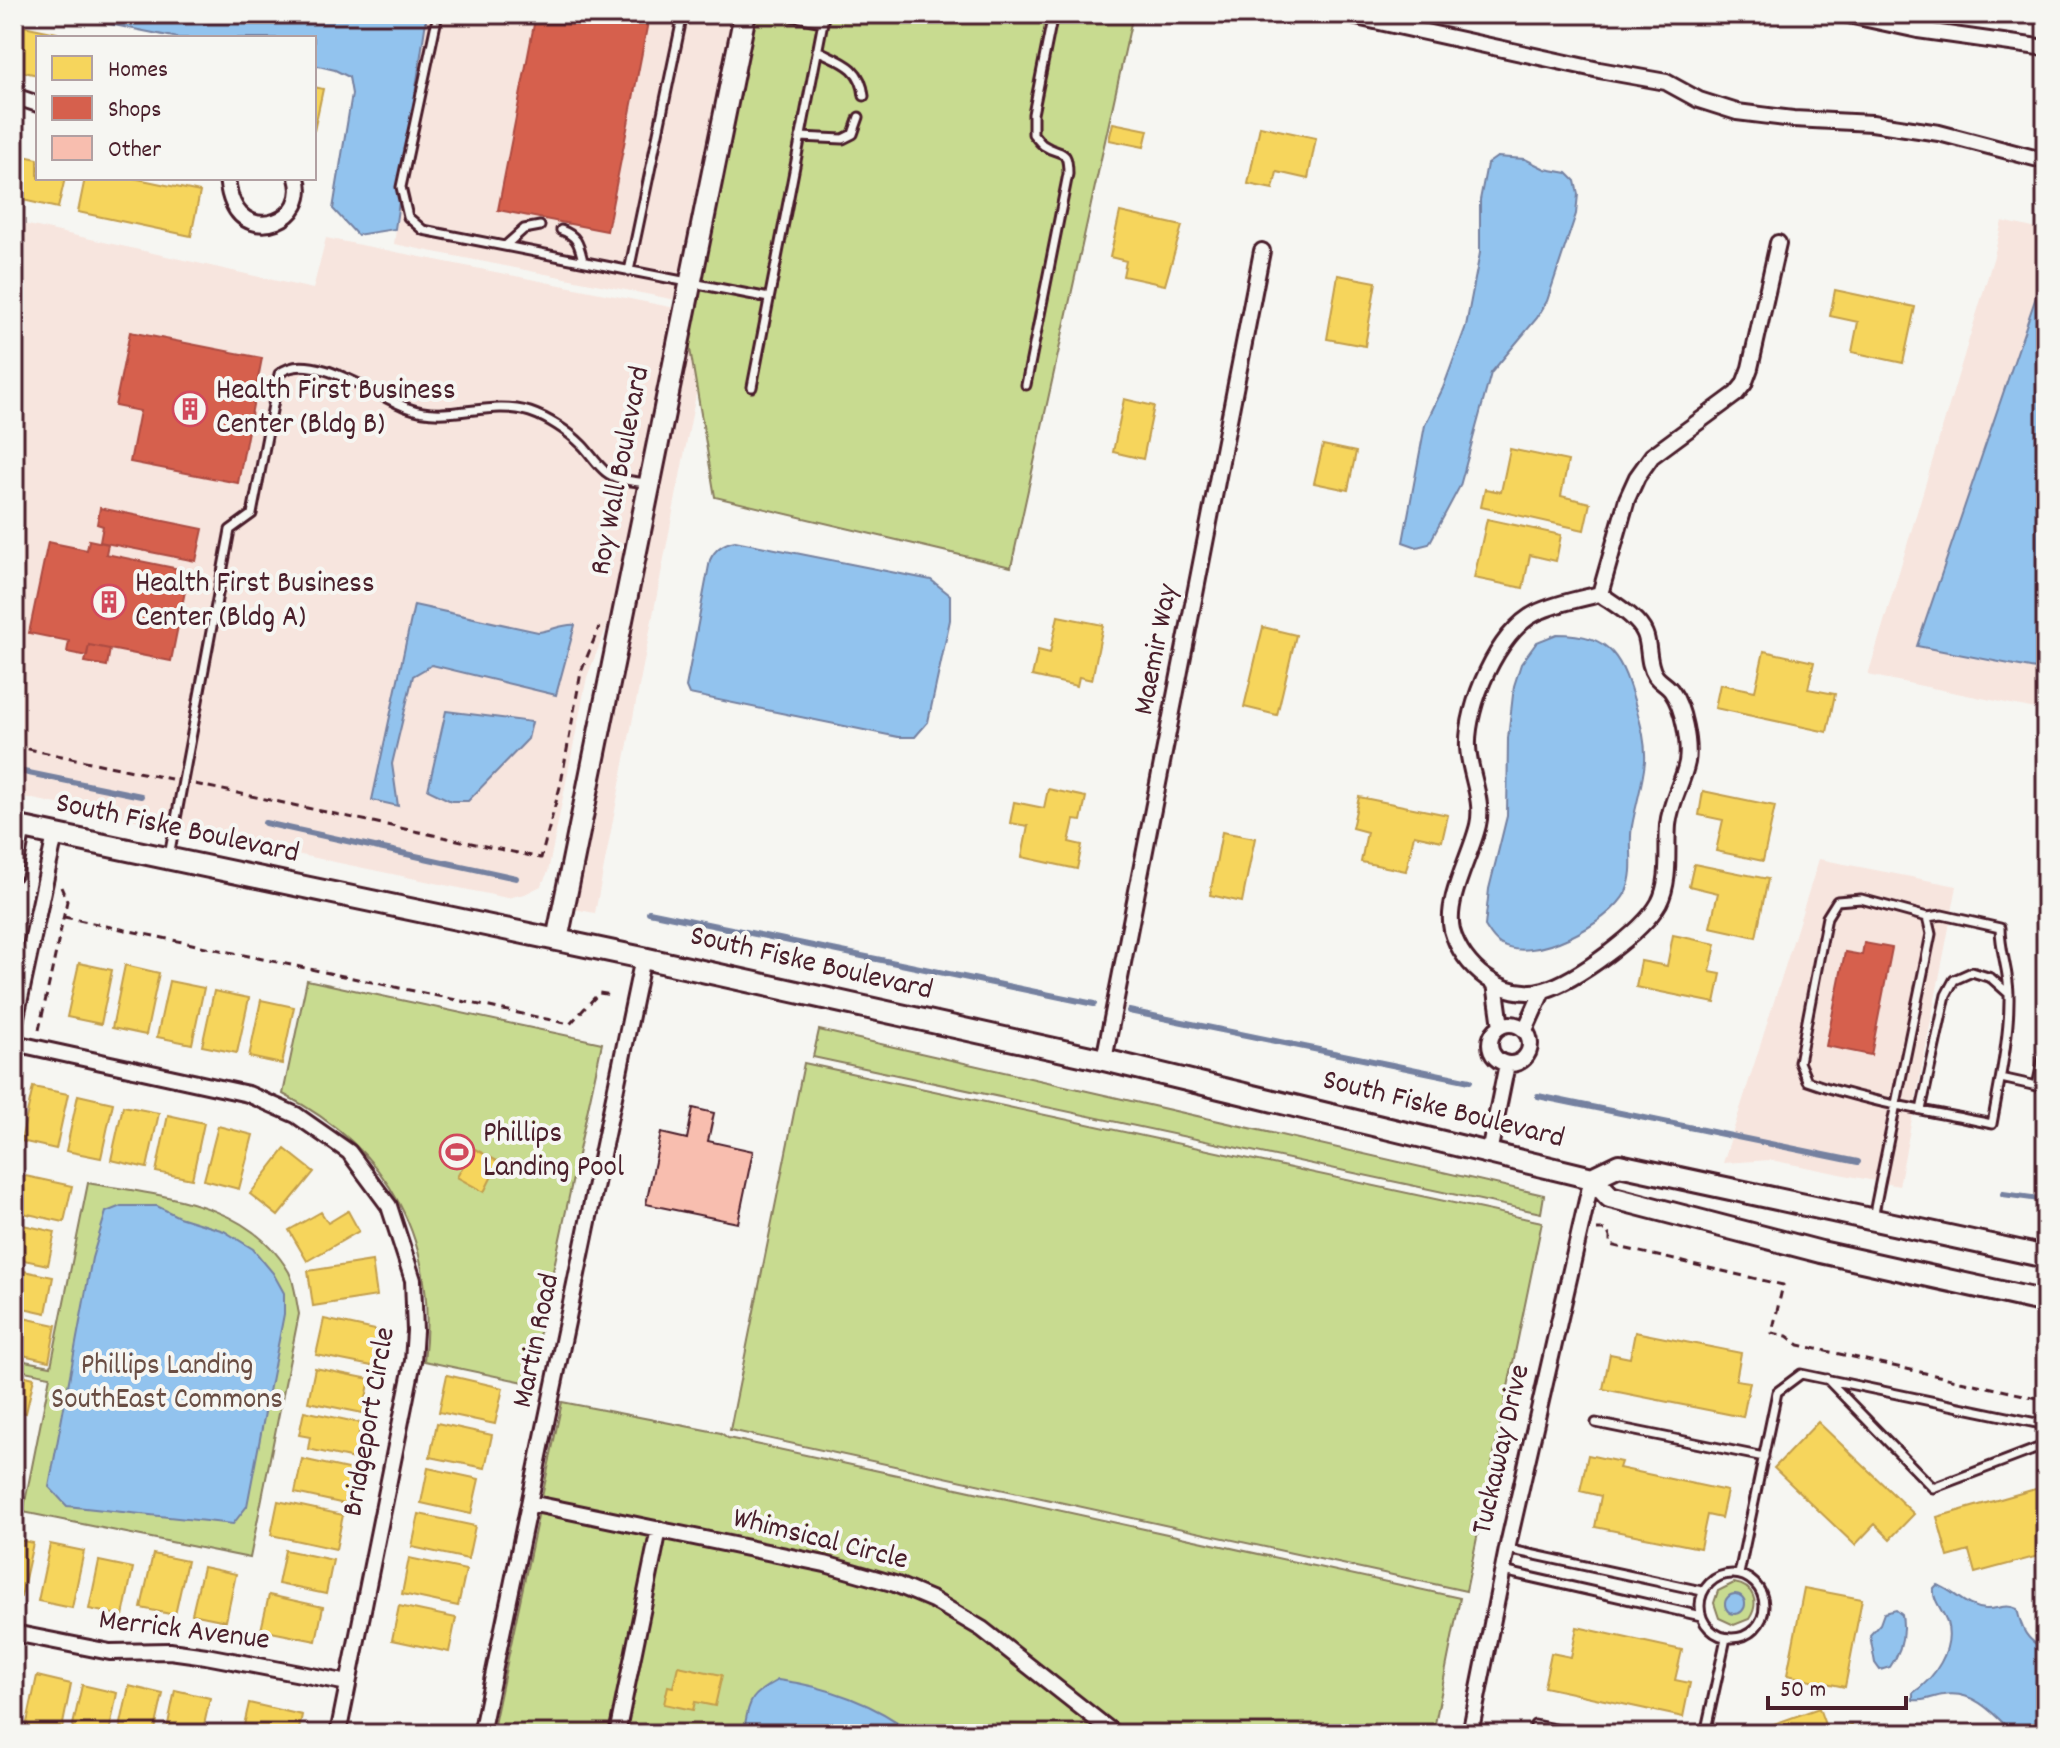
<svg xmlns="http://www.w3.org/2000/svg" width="2060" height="1748" viewBox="0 0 2060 1748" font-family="Dekko,sans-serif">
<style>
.built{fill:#f7e5de}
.green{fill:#c8db90;stroke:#897d5e;stroke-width:2}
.water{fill:#92c3ee;stroke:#7581a0;stroke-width:2}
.homes{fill:#f6d55c;stroke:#c29e4d;stroke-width:2}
.shops{fill:#d6604d;stroke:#ac4c43;stroke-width:2}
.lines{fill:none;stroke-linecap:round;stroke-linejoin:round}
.stream{stroke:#7581a0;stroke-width:6}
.building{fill:#f8beaf;stroke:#4a1f2b;stroke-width:2}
.lane-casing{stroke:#4a1f2b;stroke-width:13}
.street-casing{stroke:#4a1f2b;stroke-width:20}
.secondary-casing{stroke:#4a1f2b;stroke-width:26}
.path{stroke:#4a1f2b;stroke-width:3;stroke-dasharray:8 6;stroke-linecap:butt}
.lane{stroke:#f6f6f2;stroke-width:7}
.street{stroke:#f6f6f2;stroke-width:14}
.secondary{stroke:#f6f6f2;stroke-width:20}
.labels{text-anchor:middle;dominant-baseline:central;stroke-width:8;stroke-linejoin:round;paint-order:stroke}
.poi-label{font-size:30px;fill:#4a1f2b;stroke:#f6f6f2;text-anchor:start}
.street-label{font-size:30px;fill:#4a1f2b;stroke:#f6f6f2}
.park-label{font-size:30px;fill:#6a4e44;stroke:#f6f6f2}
</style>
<rect width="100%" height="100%" fill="#f6f6f2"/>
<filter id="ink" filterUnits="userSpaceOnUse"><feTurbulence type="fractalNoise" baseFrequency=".0125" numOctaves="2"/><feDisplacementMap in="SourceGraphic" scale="16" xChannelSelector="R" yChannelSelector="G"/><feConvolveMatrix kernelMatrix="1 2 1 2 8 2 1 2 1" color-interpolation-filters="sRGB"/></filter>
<g filter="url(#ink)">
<path class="built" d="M427,14h307l-58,286 -282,-56z
M2002,221l44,10v62l-8,-1 -121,353 129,26v40l-178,-36 126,-419z
M15,222l298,67 13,-51 349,70 -56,275 -13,46 -19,48 -39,195 -7,14 -16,8 -18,4 -493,-103z
M689,343l8,46 -102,524 -21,-4z
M1819,859l138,27 -58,300 -128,-26 -48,3z"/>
<path class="green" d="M756,14h377l-122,553 -296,-70 -26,-154z
M307,980l295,63 -73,340 -105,-22c15,-119 -34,-212 -141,-267z
M819,1030l725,165 -3,18 -728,-156z
M804,1063l738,159 -76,369 -736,-161z
M88,1183c73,13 160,18 201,89 6,11 7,29 10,42l-49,244 -227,-46 27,-136 -36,-7v-10l37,7z
M562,1402l159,31 7,5 732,160 -27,136h-941z
M1734,1583c20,3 26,20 15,36l-15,6 -15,-7 -5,-15 4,-12z"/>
<path class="water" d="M60,14h191l38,8 32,-5 3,-3h103l-32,215 -38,6 -24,-26 19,-115 -3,-17 -14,-7 -21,-5v-27h-136z
M1497,157l28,2 20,10 22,4 8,8 3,13 -2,20 -29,87 -10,17 -46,55 -31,113 -31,58 -12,3 -14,-5 22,-117 18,-37 23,-62 14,-73v-53l7,-36z
M2038,291l8,2v378l-129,-25z
M735,541l196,39 19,15v25l-22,102 -13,15h-17l-209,-43 -3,-7 24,-127c5,-11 14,-17 25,-19z
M414,605l124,27c11,-1 28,-9 37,-7l-19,70 -124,-30 -19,11 -21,88 6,42 -26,-6z
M1557,634c56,0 65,25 79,73 5,18 10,35 9,54 -2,22 -9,43 -13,65 -4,21 4,43 -6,66 -16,31 -93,73 -126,52 -7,-4 -11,-12 -15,-18l4,-37 18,-73 1,-78 6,-52 7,-22 16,-22z
M446,711l86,11 -4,17 -60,62h-17l-23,-11z
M121,1206h36l22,11 45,14 29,18 20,24 11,20v21l-37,192 -14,18 -166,-18 -18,-19 43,-229 14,-46z
M1937,1585c17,5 28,23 48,24 12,1 21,-6 32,0 5,21 9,31 29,41v84h-32c-19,-19 -39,-44 -70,-39 -11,1 -20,7 -31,5v-7c21,-14 42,-44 34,-71 -4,-12 -15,-22 -13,-34z
M1725 1604a10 10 0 1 1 20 0a10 10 0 1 1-20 0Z
M1896,1610l6,5c3,19 -1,37 -12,52l-10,3 -5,-7 -5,-28 10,-11 4,-11z
M778,1680c48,6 98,24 136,54h-171c7,-33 4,-37 35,-54z"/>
<path class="homes" d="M14,24l43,9 -1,5h-18v37l-24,-5z
M314,87l9,2 -9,42z
M1113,123l35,7 -4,17 -35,-7z
M1260,126l56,12 -8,41 -31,-7 -4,17 -25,-5z
M14,154l24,5v19h27l-7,30 -44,-10z
M85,178h48l67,14 -9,44 -113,-24z
M1120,212l62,14 -17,59 -42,-9 3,-15 -16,-4z
M1338,275l38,7 -11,64 -38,-7z
M1835,290l80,17 -12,56 -51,-11 6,-30 -28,-6z
M1124,399l30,7 -11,53 -30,-7z
M1323,445l33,7 -8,38 -34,-7z
M1510,449l58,12 -7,35 29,7 -6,27 -103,-23 4,-18 16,3z
M1487,519l74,16 -5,26 -26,-6 -7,33 -49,-10z
M1058,616l45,9 -11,55 -13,-3 -2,9 -45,-10 6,-26 12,3z
M1263,627l33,8 -19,80 -33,-8z
M1764,651l50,11 -6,27 27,5 -8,38 -112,-24 5,-24 35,7z
M1048,789l38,8 -5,24 -7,-1 -5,22 13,3 -5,24 -55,-12 6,-31 -18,-3 4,-21 30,6z
M1703,791l72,15 -12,55 -47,-10 7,-31 -24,-5z
M1359,797l89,18 -6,26 -28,-6 -8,36 -45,-9 6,-30 -15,-4z
M1222,832l33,6 -13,64 -32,-7z
M1694,864l74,15 -12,58 -46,-10 8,-34 -29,-7z
M1673,935l43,9 -6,28 11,2 -6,29 -79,-16 5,-26 26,5z
M79,963l33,7 -11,54 -34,-7z
M125,965l34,8 -13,62 -34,-7z
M169,981l35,7 -12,56 -35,-7z
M214,991l35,7 -12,55 -35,-7z
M261,1000l33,7 -12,57 -33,-7z
M33,1087l35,7 -12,55 -35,-8z
M78,1095l35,8 -12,55 -35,-7z
M123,1106l36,7 -12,55 -36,-8z
M168,1115l36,8 -12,56 -36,-7z
M218,1126l35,9 -14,54 -35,-9z
M473,1148l26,14 -15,30 -27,-15z
M285,1149l29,23 -36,44 -28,-22z
M16,1174l56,12 -8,36 -50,-11z
M348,1211l11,20 -52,30 -18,-31 32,-18 7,11z
M14,1223l41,9 -7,33 -34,-7z
M372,1261l5,35 -64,10 -5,-35z
M14,1269l39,8 -7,36 -32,-7z
M14,1316l42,9 -7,36 -35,-8z
M324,1319l56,12 -8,35 -56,-11z
M1635,1332l106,21 -5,27 14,2 -7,35 -140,-28 7,-35 20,4z
M315,1368l55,11 -7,34 -55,-11z
M14,1373l20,5 -8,35 -12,-2z
M447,1375l56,13 -8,36 -56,-12z
M304,1411l57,12 -7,36 -46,-10 2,-12 -11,-2z
M1818,1422l96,92 -24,25 -15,-15 -20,21 -81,-77z
M437,1423l55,12 -7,33 -55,-11z
M1588,1455l33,7 -2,6 108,23 -6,27 -14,-3 -7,33 -105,-21 6,-31 -21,-5z
M302,1459l50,11 -7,34 -50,-11z
M14,1468l8,2 -7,36 -1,-1z
M428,1468l51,11 -8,35 -50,-11z
M2046,1486v68l-71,19 -6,-22 -21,6 -11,-40z
M278,1501l65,14 -7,34 -65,-14z
M419,1514l56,12 -7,33 -56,-12z
M14,1539l19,4 -12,54 -7,-1z
M50,1544l34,7 -12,57 -34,-7z
M285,1550l48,10 -7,34 -48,-10z
M153,1554l34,7 -12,54 -34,-7z
M409,1558l57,12 -8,36 -56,-12z
M99,1561l34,7 -10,48 -34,-7z
M203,1567l33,7 -10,47 -34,-7z
M1804,1588l58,11 -17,88 -58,-12z
M269,1595l54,12 -7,34 -55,-11z
M399,1606l57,12 -7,34 -57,-12z
M1577,1627l105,23 -7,30 15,3 -7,34 -139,-30 7,-34 20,4z
M678,1666l44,9 -7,31 -20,-4 -2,8 -29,-6 4,-18 5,1z
M37,1676l34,8 -10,50 -36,-2z
M82,1685l35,8 -8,41h-38z
M129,1686l34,8 -9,40 -35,-1z
M175,1690l35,8 -8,36h-36z
M14,1698l7,1 -7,32z
M249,1703l53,12 -4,19h-56z
M1819,1708l9,25 23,-8 3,9h-108z"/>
<path class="shops" d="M536,14h97l16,3 -42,214 -109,-21z
M130,332l132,26 -24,125 -108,-21 10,-51 -25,-5z
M100,508l103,21 -7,32 -96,-19 3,-16 -6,-2z
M89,540l19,4 -2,10 83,17 -18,90 -82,-16 -2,11 -20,-4 2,-11 -40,-8 19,-91 39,8z
M89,645l21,4 -3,17 -22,-4z
M1864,943l28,5 -21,107 -45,-9 19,-94 17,3z"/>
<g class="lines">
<path class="stream" d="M14,770l127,26
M265,823l251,55
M649,912l445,92
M1129,1011l341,70
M1538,1096l320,66
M2003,1194l43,6"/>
</g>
<path class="building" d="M693,1108l21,5 -6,28 45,10 -15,72 -92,-19 15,-71 26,6z"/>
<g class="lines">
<g class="lane-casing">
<path id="lane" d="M438,14l-37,173 7,30 15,13 346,68
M780,14l43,8 1,-8
M817,50c24,12 44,16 47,46
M800,137l43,2 10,-5 6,-17
M561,230c17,6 18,15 22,31
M505,246l19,-17 16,-3
M629,271l54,-257
M1026,385l42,-211c0,-28 -7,-17 -25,-29 -4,-3 -6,-7 -10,-11v-20l20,-100
M752,387l71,-365
M169,856l61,-326 22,-16 27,-140c29,-27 99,23 129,34 40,15 81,-9 122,4 18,6 38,19 52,33 8,8 15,20 24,27 11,9 28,9 41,11
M2046,1045l-9,41 9,2
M2001,1078l36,8
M1921,1110l25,-115 8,-15 18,-8 19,6 18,16
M1873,1218c19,-95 38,-189 58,-284l-4,-17 -66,-18 -24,2 -10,16 -28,145 8,19c59,21 123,30 185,43 7,-39 18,-89 17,-129 0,-23 -9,-44 -9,-67l-58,-13 -15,2
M1827,1379l106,109 113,-43
M1596,1423l168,34
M1507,1549l195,42
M1503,1571l198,45
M1700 1606a32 32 0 1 1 64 0a32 32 0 1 1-64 0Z
M1739,1574l38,-182 24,-18 245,51
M1535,1725l45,9
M1705,1734l21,-96"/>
</g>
<g class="street-casing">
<path id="street" d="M1343,14l256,56 67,12 33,18 38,12 56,7 79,4 67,10 107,28
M1844,14l74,16 128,18
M14,96l24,8
M227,178c1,8 2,17 6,25 17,40 77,17 64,-25
M1600,594c14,10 39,24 45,40 5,12 2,29 10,41 4,7 13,10 17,17 11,15 18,51 15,70 -4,21 -17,40 -19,63 -2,25 3,55 -9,78 -16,29 -83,78 -115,87 -41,11 -82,-23 -92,-60 -7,-31 19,-74 26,-105 6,-25 -9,-53 -10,-78 -2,-40 30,-116 68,-134 20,-10 44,-14 64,-19z
M1600,594l27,-95 10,-22 15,-21 84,-62 8,-10 6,-16 28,-125
M14,873l9,-45
M1495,983l6,43
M1490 1044a20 20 0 1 1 40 0a20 20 0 1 1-40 0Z
M14,1026l41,-191
M1525,1030l18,-40
M14,1043l234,51 48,21 53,37 40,54 24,74 2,51 -2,30 -75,373
M1104,1060l158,-809
M1489,1153l18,-89
M530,1503l295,61 70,20 38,16 49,29 133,105
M14,1633l96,19 60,-1 36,5 142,27
M481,1734l162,-776
M617,1734l42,-205
M1470,1734l37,-185 85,-371"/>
</g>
<g class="secondary-casing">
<path id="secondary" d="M14,826l629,132 461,102 488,118 18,19 211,55 225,50
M557,940l188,-926
M1592,1178l27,-13 427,92"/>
</g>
<path class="path" d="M14,746l157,33
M195,784l346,74 20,-75 20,-111 18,-45
M64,917l506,107 29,-31 13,2
M39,1030l28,-129 -6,-14
M1597,1230h10l3,7v8l173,40 -11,48 15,3 12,9 247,55"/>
<use href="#lane" class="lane"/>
<use href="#street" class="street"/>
<use href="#secondary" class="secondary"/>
</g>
</g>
<defs>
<g id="building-ring" transform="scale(1.8)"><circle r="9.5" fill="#f6f6f2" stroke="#d1495b" stroke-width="1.5"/><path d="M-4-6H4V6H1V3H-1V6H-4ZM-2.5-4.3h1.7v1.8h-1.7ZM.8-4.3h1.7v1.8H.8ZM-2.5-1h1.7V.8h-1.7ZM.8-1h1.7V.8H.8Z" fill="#d1495b"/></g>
<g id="stadium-ring" transform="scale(1.8)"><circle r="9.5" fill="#f6f6f2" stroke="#d1495b" stroke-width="1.5"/><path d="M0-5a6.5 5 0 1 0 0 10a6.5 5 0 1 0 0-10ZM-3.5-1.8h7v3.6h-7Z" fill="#d1495b"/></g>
</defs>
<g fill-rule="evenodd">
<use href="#building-ring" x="190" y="409"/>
<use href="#building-ring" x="109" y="602"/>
<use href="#stadium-ring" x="457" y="1152"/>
</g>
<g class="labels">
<g class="poi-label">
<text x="216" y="392">Health First Business<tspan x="216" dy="34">Center (Bldg B)</tspan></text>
<text x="135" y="585">Health First Business<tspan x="135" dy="34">Center (Bldg A)</tspan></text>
<text x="483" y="1135">Phillips<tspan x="483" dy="34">Landing Pool</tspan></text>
</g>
<g class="street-label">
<text transform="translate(622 471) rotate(-79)">Roy Wall Boulevard</text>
<text transform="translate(1158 650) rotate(-79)">Maemir Way</text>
<text transform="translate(177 830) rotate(12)">South Fiske Boulevard</text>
<text transform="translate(811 965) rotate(13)">South Fiske Boulevard</text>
<text transform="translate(1443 1111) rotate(14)">South Fiske Boulevard</text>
<text transform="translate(538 1341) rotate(-78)">Martin Road</text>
<text transform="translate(371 1422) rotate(-80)">Bridgeport Circle</text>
<text transform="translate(1503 1450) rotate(-77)">Tuckaway Drive</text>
<text transform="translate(820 1541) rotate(14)">Whimsical Circle</text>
<text transform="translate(184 1632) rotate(7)">Merrick Avenue</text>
</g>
<g class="park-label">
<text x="167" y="1367">Phillips Landing<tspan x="167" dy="34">SouthEast Commons</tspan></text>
</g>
</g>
<rect width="2060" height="1748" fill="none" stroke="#f6f6f2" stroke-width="48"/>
<rect x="24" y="24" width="2012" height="1700" fill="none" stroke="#4a1f2b" stroke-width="3" filter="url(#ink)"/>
<rect x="36" y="36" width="280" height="144" fill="#f6f6f2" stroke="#b1a0a2" stroke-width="2"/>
<rect x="52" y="56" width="40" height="24" fill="#f6d55c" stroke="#b1a0a2" stroke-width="2"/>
<text x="108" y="76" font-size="24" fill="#4a1f2b">Homes</text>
<rect x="52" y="96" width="40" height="24" fill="#d6604d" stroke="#b1a0a2" stroke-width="2"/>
<text x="108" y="116" font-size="24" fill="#4a1f2b">Shops</text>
<rect x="52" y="136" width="40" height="24" fill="#f8beaf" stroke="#b1a0a2" stroke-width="2"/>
<text x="108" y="156" font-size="24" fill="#4a1f2b">Other</text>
<path d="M1768 1696v12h138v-12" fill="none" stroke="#4a1f2b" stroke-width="4"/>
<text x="1780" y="1696" font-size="24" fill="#4a1f2b" stroke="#f6f6f2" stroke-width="6" paint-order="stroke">50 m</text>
</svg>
